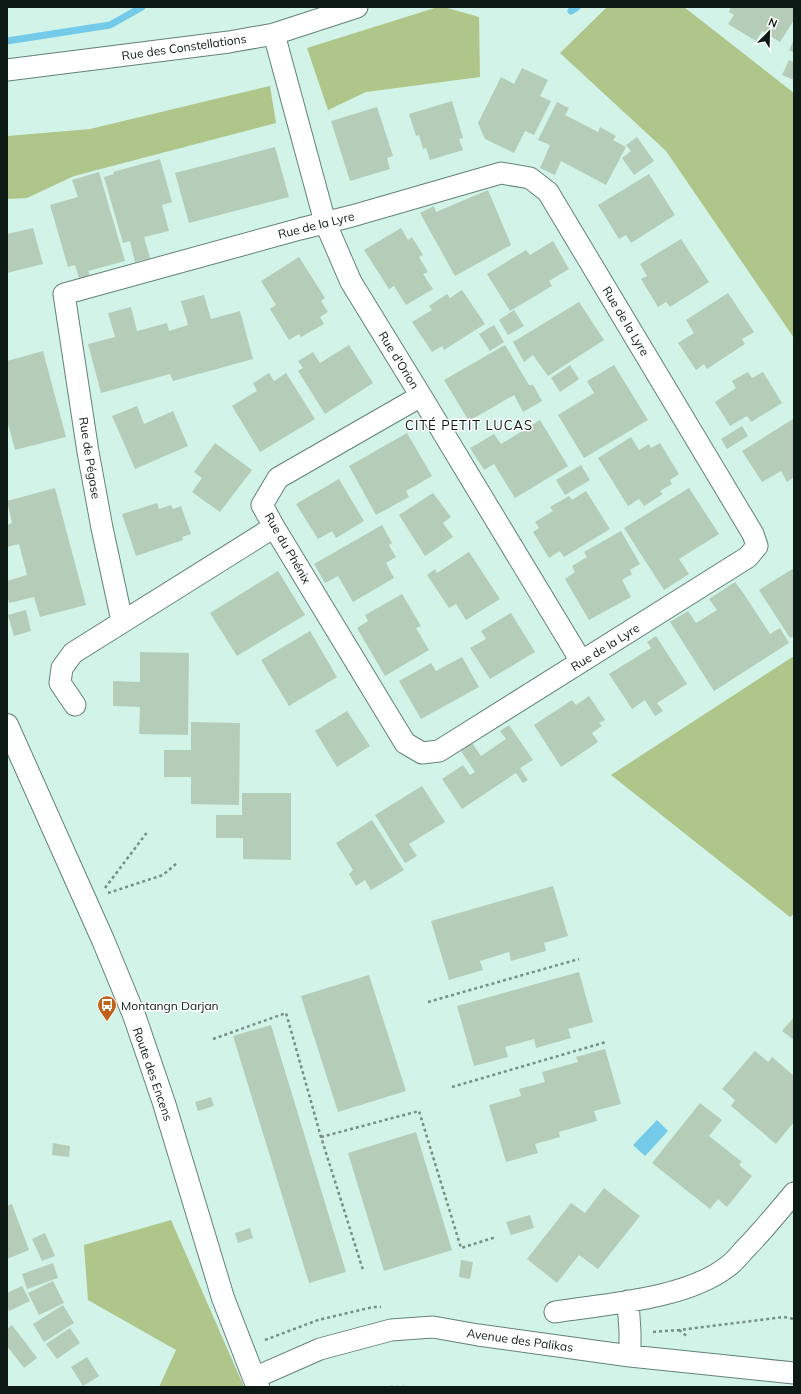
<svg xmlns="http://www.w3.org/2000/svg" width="801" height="1394" viewBox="0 0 801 1394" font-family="Mulish,sans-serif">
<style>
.green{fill:#afc589}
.water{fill:#74cae9}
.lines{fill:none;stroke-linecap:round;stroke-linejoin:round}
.stream{stroke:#74cae9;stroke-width:7}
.building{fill:#b5cdb8}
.minor-casing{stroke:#638279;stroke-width:23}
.tertiary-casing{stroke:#638279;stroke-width:24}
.path{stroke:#768e86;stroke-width:2.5;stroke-dasharray:3 3;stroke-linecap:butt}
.minor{stroke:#fff;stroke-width:21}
.tertiary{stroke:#fff;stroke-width:22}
.labels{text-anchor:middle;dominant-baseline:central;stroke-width:3;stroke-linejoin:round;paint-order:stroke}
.street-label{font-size:12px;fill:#0d1915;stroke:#fff}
.poi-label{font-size:12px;fill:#0d1915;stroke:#fff;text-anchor:start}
.neighbourhood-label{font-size:13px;letter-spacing:1px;fill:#0d1915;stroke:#fff}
</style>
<rect width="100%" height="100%" fill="#d1f3e8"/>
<path class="green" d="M438,7h6l35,10 1,60 -114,15 -38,18 -21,-62z
M607,7h77l110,86v245l-128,-187 -106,-98z
M270,86l6,37 -202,53 -47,22 -20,1v-63l83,-7z
M794,656v258l-4,3 -179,-142z
M171,1220l73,167h-85l17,-37 -88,-50 -4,-55z"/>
<path class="water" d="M657,1120l11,11 -23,25 -12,-11z"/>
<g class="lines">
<path class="stream" d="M571,11l6,-4
M7,41l103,-16 32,-18"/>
</g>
<path class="building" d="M731,7h59l4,2v11l-14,22 -18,-11 -6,10 -28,-17 6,-9 -5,-3z
M794,40v13l-5,-3z
M789,60l5,2v18l-12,-5z
M522,68l26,12 -8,16 11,5 -17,34 -9,-4 -11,22 -29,-14 -7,-16 23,-46 13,7z
M452,101l11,37 -4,1 4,11 -33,10 -4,-12 -3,1 -4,-14 -3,1 -7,-22z
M557,102l12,6 -4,7 33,17 2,-5 16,9 -3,4 13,7 -20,38 -45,-24 -6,14 -15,-7 10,-23 -12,-5z
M377,107l16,49 -6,2 3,11 -40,12 -19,-60z
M637,137l17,24 -20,14 -12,-17 9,-7 -5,-6z
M275,147l14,50 -100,26 -14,-50z
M160,159l12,43 -10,3 7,26 -25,6 6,21 -15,4 -5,-21 -7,2 -19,-66 10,-3 -1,-2z
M99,172l26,89 -37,10 2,4 -11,3 -4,-13 -7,2 -18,-62 28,-8 -6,-17z
M649,174l26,41 -44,28 -5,-8 -7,4 -21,-34z
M488,190l23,55 -56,31 -35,-63 14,-7 2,6z
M33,228l10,36 -36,9v-39z
M401,228l7,12 4,-3 11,18 -4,2 9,15 -5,2 10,15 -27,16 -12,-19 -5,3 -25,-39z
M681,239l28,43 -39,25 -4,-5 -8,5 -17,-28 6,-3 -7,-12z
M553,241l16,28 -20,12 3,5 -42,25 -23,-37 39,-24 4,5z
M299,257l26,41 -4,3 7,11 -8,5 4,7 -23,13 -2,-3 -10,6 -19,-31 6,-4 -15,-24z
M462,290l23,34 -41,26 -2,-4 -10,6 -20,-30 20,-12 -3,-4 18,-12 3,4z
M728,293l26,39 -12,7 3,5 -38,25 -3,-5 -8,6 -18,-27 16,-10 -8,-13z
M204,295l7,24 29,-8 13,48 -80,22 -3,-7 -69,19 -13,-49 27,-7 -7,-24 23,-6 6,24 30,-8 2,8 19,-6 -7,-24z
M579,302l25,38 -56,36 -15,-21 -9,7 -11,-20z
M514,310l10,16 -16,9 -9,-15z
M494,325l10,17 -14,9 -11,-17z
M349,345l24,38 -48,31 -27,-43 5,-3 -5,-7 15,-9 7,11z
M505,345l24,40h4l9,16 -19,11 -9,-17 -45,26 -25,-41z
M43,351l23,86 -51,13 -8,-30v-59z
M570,365l9,14 -19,13 -9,-14z
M614,365l34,55 -64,38 -26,-43 36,-22 -7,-12z
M748,372l4,6 11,-6 19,31 -31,19 -4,-6 -17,10 -15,-24 21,-14 -4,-7z
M269,373l5,8 12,-8 29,46 -55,33 -28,-46 25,-15 -4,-8z
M137,406l7,18 29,-13 15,35 -53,23 -23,-53z
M793,419l1,58 -7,5 -6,-11 -19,11 -20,-31z
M540,420l28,46 -53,32 -21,-34 -10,6 -14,-22 24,-14 7,10z
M742,426l6,10 -21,13 -6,-10z
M407,433l25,43 -26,15 3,6 -33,18 -27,-49z
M631,437l8,13 10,-6 2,4 9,-5 19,31 -9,6 2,4 -12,7 3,3 -19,12 -5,-7 -11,7 -30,-48z
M215,443l37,27 -32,42 -28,-20 10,-14 -8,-6z
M581,465l9,15 -25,15 -9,-15z
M339,479l25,42 -28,17 -4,-7 -14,8 -22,-35z
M55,488l31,117 -46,12 -6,-20 -25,6 -2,-7v-15l20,-6 -8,-31 -12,3v-22l5,-2 -5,-22z
M689,488l30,46 -40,25 10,15 -25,16 -40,-62z
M586,491l24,38 -46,28 -4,-6 -11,7 -16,-26 6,-4 -4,-6 18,-11 -3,-4 19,-11 3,4z
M433,493l18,24 -8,6 10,14 -28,19 -26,-41z
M157,503l2,6 12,-4 2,4 8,-3 10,28 -9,3 1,3 -47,16 -14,-42z
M382,525l10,18 -3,2 7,12 -10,6 8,15 -41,24 -15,-26 -13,7 -11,-19z
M621,531l19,33 -10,6 2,4 -10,6 9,17 -42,23 -24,-41 10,-7 -3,-6 15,-9 -3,-5z
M469,552l31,47 -34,21 -10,-16 -7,4 -22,-33 8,-6 2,4z
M794,568v68l-4,2 -31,-48z
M278,571l27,44 -68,41 -27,-43z
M735,582l9,12 26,40 10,-6 9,15 -75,48 -44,-69 18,-11 8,12 21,-13 -8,-11z
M402,594l19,32 -5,2 13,22 -44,26 -28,-48 11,-7 -3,-6z
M26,610l5,21 -17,5 -6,-21z
M511,613l24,39 -45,27 -20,-31 16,-9 -5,-8z
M310,631l27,46 -48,29 -28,-46z
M656,636l31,48 -30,19 6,8 -8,5 -10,-16 -13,9 -23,-35 42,-26 -4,-6z
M140,652l49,1 -1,82 -49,-1 1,-27 -27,-1v-25l27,1z
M462,657l17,30 -58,32 -22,-38 32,-18 5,8z
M589,696l16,24 -6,3 3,3 -10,7 6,9 -37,25 -27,-42 38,-25 4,5z
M347,711l23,35 -33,21 -22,-36z
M191,722l49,1 -1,82 -48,-1v-27h-27v-27h27z
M509,725l24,35 -13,8 8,12 -5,3 -7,-10 -54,36 -20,-30 21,-14 7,10 5,-3 -14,-21 11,-8 9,13 25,-17 -6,-8z
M422,786l23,36 -36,22 8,12 -12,7 -30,-48z
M242,793h49v67l-48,-1v-21h-27v-23h26z
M372,820l32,50 -33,20 -6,-10 -9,6 -7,-12 4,-4 -17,-27z
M553,886l15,50 -24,7 2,8 -35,10 -2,-9 -29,9 3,9 -34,10 -18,-59z
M579,972l14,50 -25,7 3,9 -35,10 -2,-9 -29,8 3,10 -34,9 -17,-60z
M369,975l37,116 -68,21 -37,-116z
M794,1017v23l-12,-9z
M271,1025l75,247 -37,11 -76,-247z
M605,1049l16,55 -27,7 3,10 -38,11 1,5 -25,7 3,9 -32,9 -17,-57 32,-9 -2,-7 26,-7 -3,-10 36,-10 -2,-5z
M755,1051l13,11 4,-5 22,19v46l-18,22 -45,-38 4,-6 -13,-11z
M211,1097l3,9 -16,5 -3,-9z
M700,1103l22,17 -13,16 33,26 -3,3 13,11 -25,31 -9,-8 -8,10 -58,-46z
M416,1132l36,118 -68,21 -36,-118z
M53,1143l17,3 -1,11 -17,-2z
M604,1188l36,28 -42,53 -19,-14 -22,28 -30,-24 44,-56 14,10z
M12,1204l17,46 -22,9v-53z
M530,1215l4,13 -23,7 -5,-13z
M250,1228l3,10 -15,5 -3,-10z
M45,1233l10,23 -13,5 -10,-22z
M461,1260l12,2 -3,17 -11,-2z
M53,1263l5,15 -31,11 -5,-15z
M53,1281l11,22 -25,12 -11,-22z
M22,1286l8,15 -21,10 -2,-5v-13z
M63,1305l11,18 -30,19 -11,-18z
M12,1325l25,33 -13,10 -17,-22v-17z
M70,1328l10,15 -23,16 -11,-15z
M87,1357l12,19 -16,10 -12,-19z"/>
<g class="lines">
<g class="minor-casing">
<path id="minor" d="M274,34l51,188 26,60 70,114 160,265
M7,70l222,-28 45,-8 83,-27
M122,621l-20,-93 -14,-76 -24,-158 236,-65 52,-13 149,-43 29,5 18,14 205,342 4,12 -9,11 -309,194 -17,2 -17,-10 -131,-216 -12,-22 16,-27 143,-82
M75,705l-15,-22 2,-15 11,-15 201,-126
M628,1301l2,31v24
M555,1312c51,-8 131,-13 172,-45 6,-4 12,-11 17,-17 18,-18 34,-38 50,-57
M254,1378l66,-29 71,-19 42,-3 45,8 152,21 164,17"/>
</g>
<g class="tertiary-casing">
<path id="tertiary" d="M7,725l96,215 31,75 30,88 59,195 31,80 4,9"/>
</g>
<path class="path" d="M105,888l43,-57
M108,893l55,-18 14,-12
M428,1002l151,-43
M213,1039l73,-26 35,124 42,133
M452,1087l154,-45
M321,1137l98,-26 42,137 35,-11
M679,1330l9,7
M653,1332l26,-2 105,-13 10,2
M265,1340l53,-20 55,-13h8
M390,1387h15"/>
<use href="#minor" class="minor"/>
<use href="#tertiary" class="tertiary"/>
</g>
<defs>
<g id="bus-pin" transform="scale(1)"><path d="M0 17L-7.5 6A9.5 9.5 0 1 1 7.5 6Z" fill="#c1621b" stroke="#fff"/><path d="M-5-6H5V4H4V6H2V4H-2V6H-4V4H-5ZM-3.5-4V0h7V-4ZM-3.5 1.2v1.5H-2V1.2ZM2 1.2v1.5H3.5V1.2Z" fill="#fff"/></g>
</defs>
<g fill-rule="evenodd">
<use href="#bus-pin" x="107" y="1005"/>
</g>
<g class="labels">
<g class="street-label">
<text transform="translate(184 47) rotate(-8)">Rue des Constellations</text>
<text transform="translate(316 225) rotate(-14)">Rue de la Lyre</text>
<text transform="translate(626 321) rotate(59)">Rue de la Lyre</text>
<text transform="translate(399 360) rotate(58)">Rue d'Orion</text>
<text transform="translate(90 458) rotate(81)">Rue de Pégase</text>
<text transform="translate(288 548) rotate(60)">Rue du Phénix</text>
<text transform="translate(605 647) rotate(-32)">Rue de la Lyre</text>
<text transform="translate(153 1074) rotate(71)">Route des Encens</text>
<text transform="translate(520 1340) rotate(8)">Avenue des Palikas</text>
</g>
<g class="poi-label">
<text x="121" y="1005">Montangn Darjan</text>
</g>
<g class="neighbourhood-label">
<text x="469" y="425">CITÉ PETIT LUCAS</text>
</g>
</g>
<rect width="801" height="1394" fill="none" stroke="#0d1915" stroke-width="16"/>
<g transform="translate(769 32) rotate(23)" stroke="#ffffff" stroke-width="3" paint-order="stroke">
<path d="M0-3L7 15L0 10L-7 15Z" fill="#0d1915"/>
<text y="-6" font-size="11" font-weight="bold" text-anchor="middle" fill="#0d1915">N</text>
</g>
</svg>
